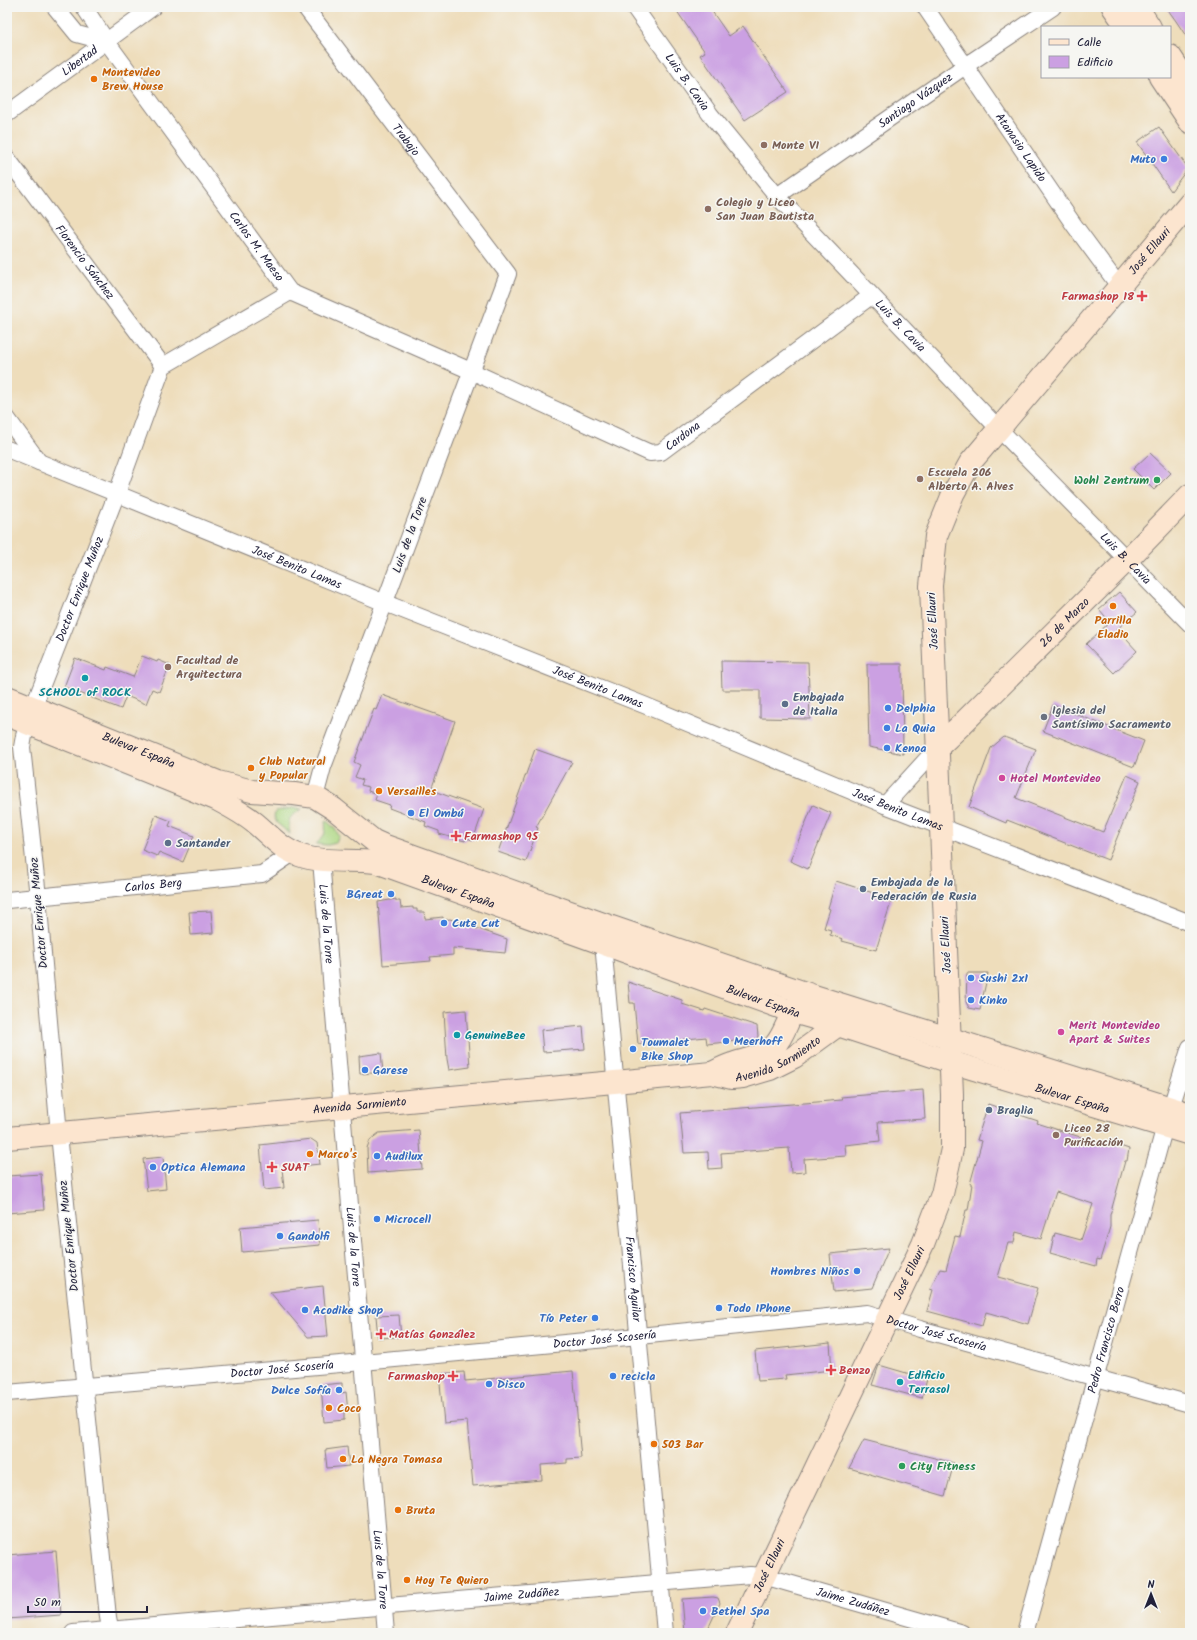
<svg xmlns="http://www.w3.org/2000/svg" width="1197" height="1640" viewBox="0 0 1197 1640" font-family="Kalam,sans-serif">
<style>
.green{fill:#add782;stroke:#687c5e}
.building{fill:#cba0e2}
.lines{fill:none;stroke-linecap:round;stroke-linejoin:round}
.street-casing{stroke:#88807b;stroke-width:18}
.secondary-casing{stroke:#88807b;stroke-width:24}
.street{stroke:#fff;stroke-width:16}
.secondary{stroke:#fce5cf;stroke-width:22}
.food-dot{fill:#e8710a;stroke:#f6f6f2;stroke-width:1.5}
.education-dot{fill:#8d6e63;stroke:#f6f6f2;stroke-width:1.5}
.shop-dot{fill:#3f7fe0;stroke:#f6f6f2;stroke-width:1.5}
.health-dot{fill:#e0444e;stroke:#f6f6f2;stroke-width:1.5}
.leisure-dot{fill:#2e9e5b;stroke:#f6f6f2;stroke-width:1.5}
.culture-dot{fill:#0f9aa8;stroke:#f6f6f2;stroke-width:1.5}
.service-dot{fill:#5c6f8a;stroke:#f6f6f2;stroke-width:1.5}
.worship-dot{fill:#6b7280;stroke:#f6f6f2;stroke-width:1.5}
.hotel-dot{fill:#d1479c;stroke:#f6f6f2;stroke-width:1.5}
.labels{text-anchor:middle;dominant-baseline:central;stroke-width:3;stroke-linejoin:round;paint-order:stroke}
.street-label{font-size:12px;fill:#22223b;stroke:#f6f6f2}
.food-label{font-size:12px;font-weight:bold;fill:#c56008;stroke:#f6f6f2;text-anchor:start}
.education-label{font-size:12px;font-weight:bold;fill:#785e54;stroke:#f6f6f2;text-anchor:start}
.shop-label{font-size:12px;font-weight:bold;fill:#366cbe;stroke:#f6f6f2;text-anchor:start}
.health-label{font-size:12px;font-weight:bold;fill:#be3a42;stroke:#f6f6f2;text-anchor:start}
.leisure-label{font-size:12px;font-weight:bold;fill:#27864d;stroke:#f6f6f2;text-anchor:end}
.culture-label{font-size:12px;font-weight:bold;fill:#0d838f;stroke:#f6f6f2;text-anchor:start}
.service-label{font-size:12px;font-weight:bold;fill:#4e5e75;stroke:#f6f6f2;text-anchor:start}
.worship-label{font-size:12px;font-weight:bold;fill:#5b616d;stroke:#f6f6f2;text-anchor:start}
.hotel-label{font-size:12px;font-weight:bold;fill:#b23c85;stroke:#f6f6f2;text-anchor:start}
</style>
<rect width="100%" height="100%" fill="#f6f6f2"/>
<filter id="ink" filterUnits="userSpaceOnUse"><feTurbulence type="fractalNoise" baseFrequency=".025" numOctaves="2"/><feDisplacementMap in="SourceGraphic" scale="8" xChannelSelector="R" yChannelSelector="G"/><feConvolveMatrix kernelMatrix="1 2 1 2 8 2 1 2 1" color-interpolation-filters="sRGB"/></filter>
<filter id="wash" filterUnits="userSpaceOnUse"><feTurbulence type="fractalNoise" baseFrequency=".012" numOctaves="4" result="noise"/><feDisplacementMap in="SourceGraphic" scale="16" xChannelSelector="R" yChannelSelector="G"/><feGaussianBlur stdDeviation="0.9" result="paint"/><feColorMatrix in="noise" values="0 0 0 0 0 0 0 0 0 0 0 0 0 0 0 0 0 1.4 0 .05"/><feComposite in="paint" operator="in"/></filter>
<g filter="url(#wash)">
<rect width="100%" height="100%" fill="#edb"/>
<path class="green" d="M292,808l10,1c-13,8 -15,9 -12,25l-13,-11 -3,-7 2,-5z
M325,820c6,4 11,9 14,16l-3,7 -8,2 -12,-1c10,-9 10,-11 9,-24z"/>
<g id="blocks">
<path class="building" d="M674,7h35l20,29 14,-10 45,66 -43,28 -45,-65 5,-3z
M1166,7h24v35l-14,-21z
M1159,127l29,41 -17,23 -34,-49z
M1150,453l21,20 -17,17 -21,-21z
M1119,592l18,20 -20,17 20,22 -23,22 -28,-29 24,-22 -11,-13z
M142,656l15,6 1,-2 12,5 -11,27 -7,-3 -6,15 -20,-8 -5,13 -57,-22 11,-29 31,12 1,-3 26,10z
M721,661l87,1 2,57 -50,-1v-28h-38z
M867,664h35l1,90 -34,-7z
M382,695l73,26 -24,69 53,19 -11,31 -6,-2 -2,3 -26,-7v-3l-14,-5 1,-4 -37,-14 1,-3 -15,-5 2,-6 -9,-3 1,-4 -8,-2 2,-5 -8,-3 5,-12 -6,-3 20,-53 2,1z
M1053,705l91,36 -10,26 -91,-36z
M1004,737l32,12 -20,49 87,34 24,-57 13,6 -32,79 -101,-40 -1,3 -37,-16 22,-59z
M535,749l37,13 -36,65 2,1 -12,34 -28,-10z
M813,805l18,8 -23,56 -18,-8z
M156,815l15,6 -2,5 25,10 -11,26 -24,-10 -2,4 -15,-6z
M836,881l56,18 -16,51 -34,-9 1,-2 -13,-4 1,-5 -7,-2 6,-19 -2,-1z
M396,899v2h4l1,7 12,-1v2h4v3h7l1,7 18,-2v3l7,-1 57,20 -2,14 -52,-5v7l-23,2 1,4 -48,4 -5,-63z
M211,911l2,22 -22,2 -2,-23z
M967,973h21l-8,37 -11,-2 -3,-6z
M628,982l54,18v4l22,7 1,-2 52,17 1,10 -2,4 -4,1 -7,-1 -38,4 -1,-7 -68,7 -4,-41h-4z
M466,1010l4,57 -21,3 -2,-11 -3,-47z
M583,1026l2,23 -42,3 -2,-22z
M381,1053l2,19 -23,2 -1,-18z
M923,1090l2,29 -47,3 2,19 -35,4 1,11 -42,3 1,13 -14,1 -2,-25 -68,5 1,15 -13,1 -1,-17 -24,1 -4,-40 162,-13 -1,-3z
M988,1104l50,17 -1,2 68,22 11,1 1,-1 12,4 -2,12h-2l-15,54v12l-10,33 -3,-1 -1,7 -46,-13 5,-20 26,7 12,-36 -37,-12 -15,47 -25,-7 -2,11h-6l-10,34 40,11 -10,36 -42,-12 -4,14 -55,-15 6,-21 -3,-1 10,-20 6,1 9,-34 5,1 6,-27h2l4,-26h-2l12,-43 -5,-1z
M419,1130l3,39 -54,4 -1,-25 3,-8 9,-7z
M311,1139l6,4 3,21 -38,4 2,20 -20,2 -4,-45z
M163,1157l3,32 -19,2 -4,-32z
M41,1174l3,36 -37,3v-37z
M318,1220l2,25 -78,7 -2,-25z
M889,1248l-17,40 -38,4 -4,-38z
M323,1286l5,50 -20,1 -38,-45z
M399,1315l2,22 -23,1 -2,-22z
M830,1343l2,27 -47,5 1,4 -28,2 -3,-30z
M879,1365l48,14 -5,19 -50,-13z
M573,1371l8,87 -14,1v4l-26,2 1,15 -69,6 -6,-65 -23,2 -5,-49 25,-2 1,9z
M342,1383v10l4,-1 2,20h-4v8l-20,2 -3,-37z
M864,1440l90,23 -9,33 -96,-28z
M347,1447l2,19 -22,2 -2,-18z
M56,1551l5,64 -54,4v-64z
M713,1597l5,1 2,5 -14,30h-21l-3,-34z"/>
</g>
</g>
<g filter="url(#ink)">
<use href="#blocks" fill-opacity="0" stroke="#88807b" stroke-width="1"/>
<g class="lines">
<g class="street-casing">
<g id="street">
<path d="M55,7l22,27 30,8"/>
<path id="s1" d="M84,7l23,35 183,250 181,79 179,82 11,-1 210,-156"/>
<path id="s2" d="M305,7l203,267 -185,493 -8,30"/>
<path id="s3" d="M634,7l76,107 67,82 221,232 192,196"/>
<path id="s4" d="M925,7l149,218 45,61"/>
<path id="s5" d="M7,114l146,-107"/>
<path id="s6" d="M7,158l156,208"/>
<path id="s7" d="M777,196l188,-130 88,-59"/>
<path d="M7,418l32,44"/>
<path id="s8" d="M7,449l378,154 259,102 241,100 305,118"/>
<path d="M885,805l52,-57"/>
<path id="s9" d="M321,860l65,773"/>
<path id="s10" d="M7,900l255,-26 31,-21"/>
<path id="s11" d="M606,936l-3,7 62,690"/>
<path id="s12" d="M7,1393l356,-31 276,-26 228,-23 53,16 270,75"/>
<path id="s13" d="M73,1633l677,-58 14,1 198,57"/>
<path id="s14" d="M111,1633l-3,-16 -49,-483 -21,-237 -16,-150 2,-11 9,-28 84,-215 46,-127 127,-74"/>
<path id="s15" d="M1025,1633l140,-507 25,-79"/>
</g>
</g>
<g class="secondary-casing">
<g id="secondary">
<path d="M1113,7l14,20"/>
<path d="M1137,7l13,20"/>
<path d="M1170,56l20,30"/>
<path d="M1160,77l30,45"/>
<path id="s16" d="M7,697l211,85 34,9 42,3 21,3 19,12 40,32 9,4 226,81 205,70 376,118"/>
<path id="s17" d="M7,715l209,84c13,7 27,14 39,24 17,14 27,28 50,34 23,6 48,2 71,5l417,150 45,13 113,37 239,72"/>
<path id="s18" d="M937,748l23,-22 167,-166 63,-65"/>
<path d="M712,1073c6,-3 13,-7 20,-9 14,-5 32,-7 43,-19 12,-13 13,-33 28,-44"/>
<path id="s19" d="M7,1138l705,-65 20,5 11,-1 27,-8 24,-12 44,-32"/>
<path id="s20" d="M737,1633l186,-389 19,-50 10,-45v-55l-21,-508 5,-50 17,-42 17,-31 220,-260"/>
</g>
</g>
<use href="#street" class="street"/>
<use href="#secondary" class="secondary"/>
</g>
</g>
<g class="food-dot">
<circle cx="94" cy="79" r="4"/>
<circle cx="1113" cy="606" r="4"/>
<circle cx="251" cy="768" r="4"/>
<circle cx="379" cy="791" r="4"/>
<circle cx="310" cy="1154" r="4"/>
<circle cx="329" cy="1408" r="4"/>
<circle cx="654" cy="1444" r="4"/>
<circle cx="343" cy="1459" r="4"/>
<circle cx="398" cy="1510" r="4"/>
<circle cx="407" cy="1580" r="4"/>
</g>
<g class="education-dot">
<circle cx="764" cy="145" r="4"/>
<circle cx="708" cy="209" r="4"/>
<circle cx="920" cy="479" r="4"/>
<circle cx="168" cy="667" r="4"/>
<circle cx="1056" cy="1135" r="4"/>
</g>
<g class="shop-dot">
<circle cx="1164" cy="159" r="4"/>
<circle cx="888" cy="708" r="4"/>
<circle cx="887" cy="728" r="4"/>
<circle cx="887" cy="748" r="4"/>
<circle cx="411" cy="813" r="4"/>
<circle cx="391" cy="894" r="4"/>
<circle cx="444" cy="923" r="4"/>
<circle cx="971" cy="978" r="4"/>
<circle cx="971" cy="1000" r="4"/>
<circle cx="726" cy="1041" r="4"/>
<circle cx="633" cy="1049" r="4"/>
<circle cx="365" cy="1070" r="4"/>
<circle cx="377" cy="1156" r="4"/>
<circle cx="153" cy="1167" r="4"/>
<circle cx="377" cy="1219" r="4"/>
<circle cx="280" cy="1236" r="4"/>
<circle cx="857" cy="1271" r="4"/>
<circle cx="719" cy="1308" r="4"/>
<circle cx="305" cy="1310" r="4"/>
<circle cx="595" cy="1318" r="4"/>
<circle cx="613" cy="1376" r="4"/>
<circle cx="489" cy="1384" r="4"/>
<circle cx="339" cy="1390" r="4"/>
<circle cx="703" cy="1611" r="4"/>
</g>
<g class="health-dot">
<path d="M1140 290h4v4h4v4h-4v4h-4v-4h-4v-4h4z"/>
<path d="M454 830h4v4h4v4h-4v4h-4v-4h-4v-4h4z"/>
<path d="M270 1161h4v4h4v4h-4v4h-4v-4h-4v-4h4z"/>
<path d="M379 1328h4v4h4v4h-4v4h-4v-4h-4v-4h4z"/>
<path d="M829 1364h4v4h4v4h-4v4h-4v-4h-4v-4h4z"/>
<path d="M451 1370h4v4h4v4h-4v4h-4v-4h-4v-4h4z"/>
</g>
<g class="leisure-dot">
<circle cx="1157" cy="480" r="4"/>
<circle cx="902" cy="1466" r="4"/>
</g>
<g class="culture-dot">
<circle cx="85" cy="678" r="4"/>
<circle cx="457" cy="1035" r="4"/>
<circle cx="900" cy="1382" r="4"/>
</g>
<g class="service-dot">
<circle cx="785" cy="704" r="4"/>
<circle cx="168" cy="843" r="4"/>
<circle cx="863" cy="889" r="4"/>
<circle cx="989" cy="1110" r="4"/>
</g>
<circle class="worship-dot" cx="1044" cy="717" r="4"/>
<g class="hotel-dot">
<circle cx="1002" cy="778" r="4"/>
<circle cx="1061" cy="1032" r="4"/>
</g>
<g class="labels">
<g class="street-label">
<text stroke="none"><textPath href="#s5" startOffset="90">Libertad</textPath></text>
<text stroke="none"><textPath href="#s3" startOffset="92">Luis B. Cavia</textPath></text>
<text stroke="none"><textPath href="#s7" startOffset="168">Santiago Vázquez</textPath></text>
<text stroke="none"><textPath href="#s2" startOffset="167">Trabajo</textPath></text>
<text stroke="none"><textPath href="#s4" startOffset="170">Atanasio Lapido</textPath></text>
<text stroke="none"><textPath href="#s1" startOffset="295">Carlos M. Maeso</textPath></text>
<text stroke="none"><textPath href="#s20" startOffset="1503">José Ellauri</textPath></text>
<text stroke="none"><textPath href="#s6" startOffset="130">Florencio Sánchez</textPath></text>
<text stroke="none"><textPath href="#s3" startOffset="416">Luis B. Cavia</textPath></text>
<text stroke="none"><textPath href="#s1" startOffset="784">Cardona</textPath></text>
<text transform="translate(410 535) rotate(-70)">Luis de la Torre</text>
<text stroke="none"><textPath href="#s3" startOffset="740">Luis B. Cavia</textPath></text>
<text stroke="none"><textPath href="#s8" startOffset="313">José Benito Lamas</textPath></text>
<text stroke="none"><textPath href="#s14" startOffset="1059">Doctor Enrique Muñoz</textPath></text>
<text transform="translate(933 621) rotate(-93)">José Ellauri</text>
<text stroke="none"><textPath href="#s18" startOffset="179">26 de Marzo</textPath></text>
<text stroke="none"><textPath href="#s8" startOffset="637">José Benito Lamas</textPath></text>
<text stroke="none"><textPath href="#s16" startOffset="142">Bulevar España</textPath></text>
<text stroke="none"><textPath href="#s8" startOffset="961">José Benito Lamas</textPath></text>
<text stroke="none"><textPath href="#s10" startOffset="147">Carlos Berg</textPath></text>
<text stroke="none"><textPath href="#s17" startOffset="491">Bulevar España</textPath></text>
<text transform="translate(39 913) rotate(-95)">Doctor Enrique Muñoz</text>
<text stroke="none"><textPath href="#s9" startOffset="64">Luis de la Torre</textPath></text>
<text transform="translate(946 945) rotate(-93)">José Ellauri</text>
<text stroke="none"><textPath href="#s17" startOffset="815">Bulevar España</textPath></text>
<text stroke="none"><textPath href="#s19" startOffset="779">Avenida Sarmiento</textPath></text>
<text stroke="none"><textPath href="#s17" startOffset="1139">Bulevar España</textPath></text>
<text stroke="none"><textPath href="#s19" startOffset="354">Avenida Sarmiento</textPath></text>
<text transform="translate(69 1236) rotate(-96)">Doctor Enrique Muñoz</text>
<text stroke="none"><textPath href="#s9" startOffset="388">Luis de la Torre</textPath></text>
<text stroke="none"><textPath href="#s20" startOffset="399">José Ellauri</textPath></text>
<text stroke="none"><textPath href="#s11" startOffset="345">Francisco Aguilar</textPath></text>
<text stroke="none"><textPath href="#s12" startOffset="936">Doctor José Scosería</textPath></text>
<text stroke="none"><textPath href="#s12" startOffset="600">Doctor José Scosería</textPath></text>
<text stroke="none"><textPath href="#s15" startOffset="304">Pedro Francisco Berro</textPath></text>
<text stroke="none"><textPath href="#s12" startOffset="276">Doctor José Scosería</textPath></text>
<text stroke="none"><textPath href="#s20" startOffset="75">José Ellauri</textPath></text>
<text stroke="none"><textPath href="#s9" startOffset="712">Luis de la Torre</textPath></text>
<text stroke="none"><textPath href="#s13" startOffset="450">Jaime Zudáñez</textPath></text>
<text stroke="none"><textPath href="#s13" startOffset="786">Jaime Zudáñez</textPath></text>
</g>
<g class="food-label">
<text x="102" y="72">Montevideo<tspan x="102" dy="14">Brew House</tspan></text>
<text x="1113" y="620" text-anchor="middle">Parrilla<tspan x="1113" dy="14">Eladio</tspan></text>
<text x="259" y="761">Club Natural<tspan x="259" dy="14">y Popular</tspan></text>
<text x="387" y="791">Versailles</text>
<text x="318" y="1154">Marco's</text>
<text x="337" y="1408">Coco</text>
<text x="662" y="1444">503 Bar</text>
<text x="351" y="1459">La Negra Tomasa</text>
<text x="406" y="1510">Bruta</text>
<text x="415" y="1580">Hoy Te Quiero</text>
</g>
<g class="education-label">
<text x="772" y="145">Monte VI</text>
<text x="716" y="202">Colegio y Liceo<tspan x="716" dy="14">San Juan Bautista</tspan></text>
<text x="928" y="472">Escuela 206<tspan x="928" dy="14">Alberto A. Alves</tspan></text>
<text x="176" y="660">Facultad de<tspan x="176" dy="14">Arquitectura</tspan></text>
<text x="1064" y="1128">Liceo 28<tspan x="1064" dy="14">Purificación</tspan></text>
</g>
<g class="shop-label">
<text x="1156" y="159" text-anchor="end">Muto</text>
<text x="896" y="708">Delphia</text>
<text x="895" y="728">La Quia</text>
<text x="895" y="748">Kenoa</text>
<text x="419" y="813">El Ombú</text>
<text x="383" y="894" text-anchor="end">BGreat</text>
<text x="452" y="923">Cute Cut</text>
<text x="979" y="978">Sushi 2x1</text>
<text x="979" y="1000">Kinko</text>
<text x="734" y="1041">Meerhoff</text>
<text x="641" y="1042">Toumalet<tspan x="641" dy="14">Bike Shop</tspan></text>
<text x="373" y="1070">Garese</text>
<text x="385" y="1156">Audilux</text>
<text x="161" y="1167">Optica Alemana</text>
<text x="385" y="1219">Microcell</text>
<text x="288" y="1236">Gandolfi</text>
<text x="849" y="1271" text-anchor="end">Hombres Niños</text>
<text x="727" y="1308">Todo IPhone</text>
<text x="313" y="1310">Acodike Shop</text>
<text x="587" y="1318" text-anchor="end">Tío Peter</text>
<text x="621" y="1376">recicla</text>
<text x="497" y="1384">Disco</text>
<text x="331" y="1390" text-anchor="end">Dulce Sofía</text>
<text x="711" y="1611">Bethel Spa</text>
</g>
<g class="health-label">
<text x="1134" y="296" text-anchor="end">Farmashop 18</text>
<text x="464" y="836">Farmashop 95</text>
<text x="281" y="1167">SUAT</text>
<text x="389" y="1334">Matías González</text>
<text x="839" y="1370">Benzo</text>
<text x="445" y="1376" text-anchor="end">Farmashop</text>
</g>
<g class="leisure-label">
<text x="1149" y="480">Wohl Zentrum</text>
<text x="910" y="1466" text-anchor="start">City Fitness</text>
</g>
<g class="culture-label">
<text x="85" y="692" text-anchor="middle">SCHOOL of ROCK</text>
<text x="465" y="1035">GenuineBee</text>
<text x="908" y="1375">Edificio<tspan x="908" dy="14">Terrasol</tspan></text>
</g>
<g class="service-label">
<text x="793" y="697">Embajada<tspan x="793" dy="14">de Italia</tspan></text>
<text x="176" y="843">Santander</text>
<text x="871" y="882">Embajada de la<tspan x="871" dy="14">Federación de Rusia</tspan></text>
<text x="997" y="1110">Braglia</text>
</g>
<g class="worship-label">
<text x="1052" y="710">Iglesia del<tspan x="1052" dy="14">Santísimo Sacramento</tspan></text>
</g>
<g class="hotel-label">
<text x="1010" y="778">Hotel Montevideo</text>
<text x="1069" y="1025">Merit Montevideo<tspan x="1069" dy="14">Apart &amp; Suites</tspan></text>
</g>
</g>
<rect width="1197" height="1640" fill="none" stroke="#f6f6f2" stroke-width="24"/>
<rect x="1041" y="26" width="130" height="52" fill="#f6f6f2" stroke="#a1a1a9"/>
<rect x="1049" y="39" width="20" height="6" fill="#fce5cf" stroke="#a1a1a9"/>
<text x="1077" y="46" font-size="12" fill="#22223b">Calle</text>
<rect x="1049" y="56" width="20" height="12" fill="#cba0e2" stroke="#a1a1a9"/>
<text x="1077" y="66" font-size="12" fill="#22223b">Edificio</text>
<g transform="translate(1151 1594)" stroke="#f6f6f2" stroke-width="3" paint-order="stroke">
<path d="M0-3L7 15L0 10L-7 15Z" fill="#22223b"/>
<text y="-6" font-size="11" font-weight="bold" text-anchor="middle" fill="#22223b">N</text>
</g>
<path d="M28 1606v6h119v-6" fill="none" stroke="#22223b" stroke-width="2"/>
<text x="34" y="1606" font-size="12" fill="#22223b" stroke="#f6f6f2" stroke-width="3" paint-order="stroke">50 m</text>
</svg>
